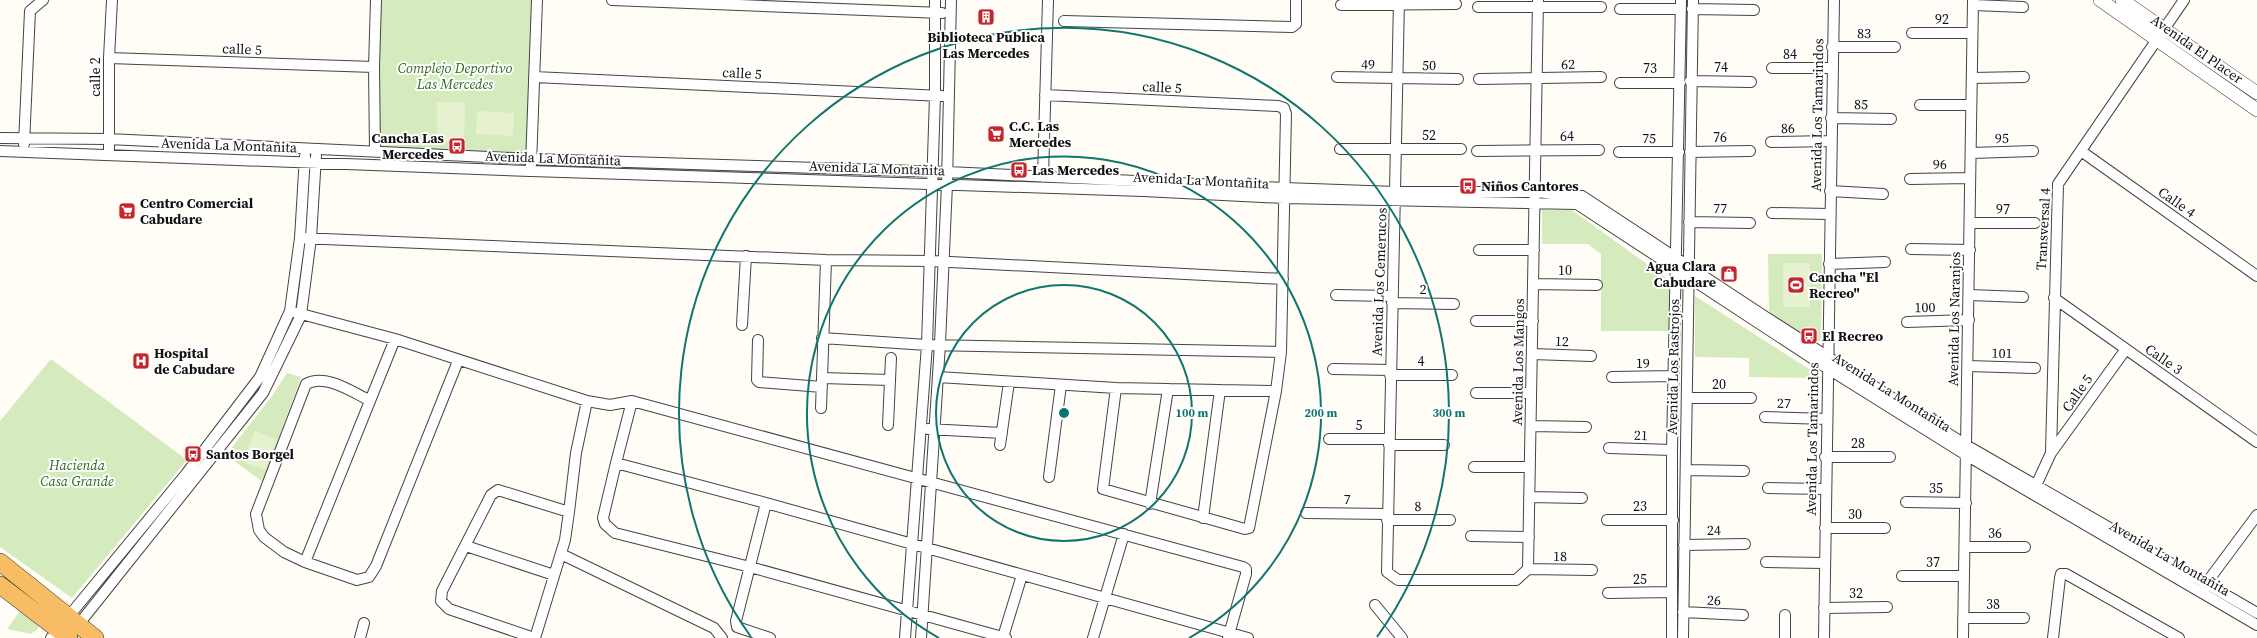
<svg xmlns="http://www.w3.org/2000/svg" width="2257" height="638" viewBox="0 0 2257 638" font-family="'Source Serif 4',serif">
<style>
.green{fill:#d5ebbd}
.pitch{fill:#e6f2cf}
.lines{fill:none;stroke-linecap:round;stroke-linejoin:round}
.minor-casing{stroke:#444;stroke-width:12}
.tertiary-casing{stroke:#444;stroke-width:14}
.trunk-casing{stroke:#222;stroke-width:18}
.minor{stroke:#fff;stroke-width:10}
.tertiary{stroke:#fff;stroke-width:13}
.trunk{stroke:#f7bc64;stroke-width:17}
.ring{fill:none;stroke:#0f766e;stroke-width:2}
.labels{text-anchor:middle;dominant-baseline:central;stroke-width:4;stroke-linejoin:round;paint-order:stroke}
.street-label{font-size:14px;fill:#111;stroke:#fff}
.poi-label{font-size:14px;font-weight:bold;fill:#111;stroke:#fff;text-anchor:start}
.park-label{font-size:14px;font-style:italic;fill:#2f6b1f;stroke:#fff}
.centre{fill:#0f766e;stroke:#fff;stroke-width:2}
.ring-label{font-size:12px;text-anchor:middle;font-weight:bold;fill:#0f766e;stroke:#fff;stroke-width:4;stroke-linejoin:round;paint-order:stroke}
</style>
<rect width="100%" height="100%" fill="#fffdf5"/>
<path class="green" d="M381,0h153l-5,156 -151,-8z
M1542,210h30l97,70v51h-68v-77l-13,-10h-46z
M1768,254h54l-1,87h-6l-46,-28z
M1695,296l128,82 -74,-1v-19l-54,-1z
M51,359l136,101 -115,138 -72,-51v-126z
M287,373l14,4 -38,105 -37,-27 46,-59z
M20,611l18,14v4l-7,5 -24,-5z"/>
<path class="pitch" d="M437,102h28l-1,41 -27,-1z
M477,111l37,2 -1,23 -37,-2z
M1783,263h27v44h-27z
M255,431l22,8 -12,31 -22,-8z"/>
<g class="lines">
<g class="minor-casing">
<path id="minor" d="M612,0l330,13
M1399,0l-12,572 11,8h118l12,-11 10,-569
M1341,5l115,-1
M1973,5l50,2
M1478,7h123
M1620,9h61
M1692,9l62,1
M1064,21l228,6 4,-3v-24
M1912,33h60
M1832,47h63
M109,58l265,9
M1772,68h59
M534,77l408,19
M1337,77l121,2
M1972,78l52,-1
M1479,79l122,-2
M1690,81l61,1
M1620,83h60
M1045,95l233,11 6,2 2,6 -5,238 -5,39 -27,137 -4,1 -142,-40 13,-101
M1920,105h51
M1831,118l60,1
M0,138l108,1 424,20 415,13 337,16 112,4h138l48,4 182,120 202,129 291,168
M1771,142l60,-1
M24,144l6,-133 13,-11
M1340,149h121
M0,151l531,20 612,20 141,7 293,6 250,164 139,87 291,170
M375,151l-1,-84 2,-67
M1477,151l122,-1
M2081,151l176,125
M1619,152h60
M1690,152l60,-1
M1971,153l62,-2
M109,154v-96l3,-58
M531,165l6,-165
M1043,177l5,-177
M1910,179l60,-1
M1830,191l53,3
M1772,213l57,1
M1689,222l61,1
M1970,223h65
M300,238l526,22 105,1 352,18
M1911,249l59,1
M1479,250h55
M1829,264l56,-2
M1533,284l64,1
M1336,295l56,1
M1969,295l54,2
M2054,298l203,144
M1392,303l62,1
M290,311l105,28 192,62 23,4 22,-4 611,166 3,2v5l-18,64
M1476,321h57
M1907,322l62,-2
M742,325l4,-69
M822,338l105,7 354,7
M758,340l-1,40 2,2 63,5
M1532,354l59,2
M1968,366l67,2
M1333,369l58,1
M1390,375h62
M938,377l178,11 160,3
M1612,377l62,-1
M822,378l68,2
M1476,393h55
M1687,398h64
M369,400c-17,-8 -44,-27 -63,-16l-50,130 3,16 5,7 20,15 21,10 52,18 12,-3 7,-11 82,-205
M632,401l-16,62 150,40
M821,408l5,-148
M1765,417l62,2
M888,425l3,-67
M1531,426l55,1
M928,429l74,4
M1329,439h60
M1000,445l9,-63
M1389,445h55
M1609,448l63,2
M2051,453l75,-104
M1825,457h65
M616,463l-13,55 2,6 10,9 135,34 256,71
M1474,467h56
M1686,470l58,1
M1049,477l12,-92
M1768,488l57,1
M2033,492l18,-39 7,-269 126,-184
M1529,497l53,1
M1906,502l60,1
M1150,504l18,-115
M569,512l7,-59 11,-52
M1306,513l81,1
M1203,518l17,-128
M1387,520h63
M1607,520h66
M1825,528h60
M1471,536l58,1
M1684,545l61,-1
M466,546l88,29
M1965,547h60
M561,554l153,74 8,10
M305,562l90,-223
M1766,562l58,1
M1528,569l64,1
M1902,576h62
M2202,589l55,-74
M1608,593l64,-1
M1375,605l27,33
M1824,608l63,-1
M1683,612l60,3
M1785,615v23
M69,616l117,-142 74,-97 30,-66 10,-73 5,-82
M1963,618h61
M79,624l184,-231 38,-78 10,-77 5,-82
M1003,637l19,-62
M51,638h1
M360,638l4,-15
M534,638l-85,-29 -8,-8 1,-10 49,-96 7,-5 71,22 -4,28 -30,98
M770,638l-33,-11 -1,-6 30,-118 482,135
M905,638l22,-293 8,-249v-96
M921,638l19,-294 7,-160 4,-184
M1093,638l31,-104
M1672,638v-188l9,-450
M1683,638l10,-638
M1824,638l10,-638
M1963,638l10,-638
M2053,638l7,-60 1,-4h5l113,64"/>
</g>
<g class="tertiary-casing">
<path id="tertiary" d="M2100,0l157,110
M2122,0l135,93"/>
</g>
<g class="trunk-casing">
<path id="trunk" d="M0,562l95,76
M0,585l69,53"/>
</g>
<use href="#minor" class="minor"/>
<use href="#tertiary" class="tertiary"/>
<use href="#trunk" class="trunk"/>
</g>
<g class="ring">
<circle cx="1064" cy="413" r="128"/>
<path d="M939 638A257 257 0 1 1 1189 638"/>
<path d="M751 637A385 385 0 1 1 1377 637"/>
</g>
<defs>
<g id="building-square" transform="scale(0.9)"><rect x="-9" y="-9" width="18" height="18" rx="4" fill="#c4262e" stroke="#fff"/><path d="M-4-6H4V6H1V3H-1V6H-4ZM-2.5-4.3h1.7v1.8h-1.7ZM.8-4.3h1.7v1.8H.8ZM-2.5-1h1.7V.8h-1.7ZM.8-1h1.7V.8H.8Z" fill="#fff"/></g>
<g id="supermarket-square" transform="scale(0.9)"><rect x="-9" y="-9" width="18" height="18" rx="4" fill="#c4262e" stroke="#fff"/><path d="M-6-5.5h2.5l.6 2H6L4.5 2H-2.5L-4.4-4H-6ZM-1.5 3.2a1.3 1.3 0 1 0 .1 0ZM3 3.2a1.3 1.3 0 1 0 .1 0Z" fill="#fff"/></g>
<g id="bus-square" transform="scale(0.9)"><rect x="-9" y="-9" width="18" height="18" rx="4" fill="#c4262e" stroke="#fff"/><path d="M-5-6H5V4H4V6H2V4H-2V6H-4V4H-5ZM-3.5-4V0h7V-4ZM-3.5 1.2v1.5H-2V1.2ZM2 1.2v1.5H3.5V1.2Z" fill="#fff"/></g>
<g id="shop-square" transform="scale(0.9)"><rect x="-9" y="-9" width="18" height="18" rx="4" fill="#c4262e" stroke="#fff"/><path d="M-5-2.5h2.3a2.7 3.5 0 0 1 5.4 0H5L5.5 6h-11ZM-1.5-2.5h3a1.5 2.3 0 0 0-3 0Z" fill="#fff"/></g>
<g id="stadium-square" transform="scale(0.9)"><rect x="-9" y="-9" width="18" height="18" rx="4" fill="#c4262e" stroke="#fff"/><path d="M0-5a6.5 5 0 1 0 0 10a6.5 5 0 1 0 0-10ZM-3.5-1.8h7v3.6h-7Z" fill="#fff"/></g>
<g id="hospital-square" transform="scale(0.9)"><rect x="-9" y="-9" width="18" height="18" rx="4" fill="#c4262e" stroke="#fff"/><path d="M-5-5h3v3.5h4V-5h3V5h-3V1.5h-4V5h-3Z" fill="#fff"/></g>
</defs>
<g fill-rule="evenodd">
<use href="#building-square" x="986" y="17"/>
<use href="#supermarket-square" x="996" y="134"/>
<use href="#bus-square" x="457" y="146"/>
<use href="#bus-square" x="1019" y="170"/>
<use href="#bus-square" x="1468" y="186"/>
<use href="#supermarket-square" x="127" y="211"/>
<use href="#shop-square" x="1729" y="274"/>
<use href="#stadium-square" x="1796" y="285"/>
<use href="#bus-square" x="1809" y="336"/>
<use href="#hospital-square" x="141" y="361"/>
<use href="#bus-square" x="193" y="454"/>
</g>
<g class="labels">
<g class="street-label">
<text x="1942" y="19">92</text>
<text transform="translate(1864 33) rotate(1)">83</text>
<text transform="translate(242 49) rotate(2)">calle 5</text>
<text transform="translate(2197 49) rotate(35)">Avenida El Placer</text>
<text x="1790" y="54">84</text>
<text transform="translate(1368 64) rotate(1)">49</text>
<text transform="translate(1568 64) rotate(-2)">62</text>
<text transform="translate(1429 65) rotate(1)">50</text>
<text x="1721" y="67">74</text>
<text x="1650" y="68">73</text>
<text transform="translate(742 73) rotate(3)">calle 5</text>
<text transform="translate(95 77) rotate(-90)">calle 2</text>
<text transform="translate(1162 87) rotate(3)">calle 5</text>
<text transform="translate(1861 104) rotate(1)">85</text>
<text transform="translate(1817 115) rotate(-89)">Avenida Los Tamarindos</text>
<text transform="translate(1788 128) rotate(-1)">86</text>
<text x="1429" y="135">52</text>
<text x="1567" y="136">64</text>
<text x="1720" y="137">76</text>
<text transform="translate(1649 138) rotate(1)">75</text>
<text transform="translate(2002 138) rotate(-1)">95</text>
<text transform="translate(229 145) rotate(2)">Avenida La Montañita</text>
<text transform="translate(553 158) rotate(2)">Avenida La Montañita</text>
<text transform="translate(1940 164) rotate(-1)">96</text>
<text transform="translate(877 168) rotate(2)">Avenida La Montañita</text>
<text transform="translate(1201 180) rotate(3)">Avenida La Montañita</text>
<text transform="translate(2177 202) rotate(35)">Calle 4</text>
<text transform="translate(1720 208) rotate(1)">77</text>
<text x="2003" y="209">97</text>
<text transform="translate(2043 229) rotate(-87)">Transversal 4</text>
<text x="1565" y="270">10</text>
<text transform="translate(1379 282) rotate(-88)">Avenida Los Cemerucos</text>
<text transform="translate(1423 289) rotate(1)">2</text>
<text transform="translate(1925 307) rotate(-1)">100</text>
<text transform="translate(1954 319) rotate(-89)">Avenida Los Naranjos</text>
<text transform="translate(1562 341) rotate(2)">12</text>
<text transform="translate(2002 353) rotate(1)">101</text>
<text transform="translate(2164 359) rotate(35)">Calle 3</text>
<text x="1421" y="361">4</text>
<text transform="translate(1518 362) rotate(-89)">Avenida Los Mangos</text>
<text transform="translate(1643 363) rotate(-1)">19</text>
<text transform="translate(1673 367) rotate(-89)">Avenida Los Rastrojos</text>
<text x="1719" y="384">20</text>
<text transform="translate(1892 392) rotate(32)">Avenida La Montañita</text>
<text transform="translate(2077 393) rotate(-55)">Calle 5</text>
<text transform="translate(1784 403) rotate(2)">27</text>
<text x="1359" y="425">5</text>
<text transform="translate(1641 435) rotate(2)">21</text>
<text transform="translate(1812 439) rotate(-89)">Avenida Los Tamarindos</text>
<text x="1858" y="443">28</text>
<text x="1936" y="488">35</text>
<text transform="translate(1347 499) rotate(1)">7</text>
<text transform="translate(1418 506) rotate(-1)">8</text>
<text x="1640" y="506">23</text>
<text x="1855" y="514">30</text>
<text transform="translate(1714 530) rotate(-1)">24</text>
<text x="1995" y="533">36</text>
<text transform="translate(1560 556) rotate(1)">18</text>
<text transform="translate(2170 558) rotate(30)">Avenida La Montañita</text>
<text x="1933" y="562">37</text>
<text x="1640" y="579">25</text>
<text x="1856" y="593">32</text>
<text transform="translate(1714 600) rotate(3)">26</text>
<text x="1993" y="604">38</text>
</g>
<g class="poi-label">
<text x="986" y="37" text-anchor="middle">Biblioteca Publica<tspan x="986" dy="16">Las Mercedes</tspan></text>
<text x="1009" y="126">C.C. Las<tspan x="1009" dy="16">Mercedes</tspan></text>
<text x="444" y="138" text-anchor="end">Cancha Las<tspan x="444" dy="16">Mercedes</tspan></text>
<text x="1032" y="170">Las Mercedes</text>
<text x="1481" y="186">Niños Cantores</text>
<text x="140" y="203">Centro Comercial<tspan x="140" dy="16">Cabudare</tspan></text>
<text x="1716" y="266" text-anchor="end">Agua Clara<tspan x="1716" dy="16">Cabudare</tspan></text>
<text x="1809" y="277">Cancha "El<tspan x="1809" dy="16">Recreo"</tspan></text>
<text x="1822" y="336">El Recreo</text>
<text x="154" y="353">Hospital<tspan x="154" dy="16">de Cabudare</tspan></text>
<text x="206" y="454">Santos Borgel</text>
</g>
<g class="park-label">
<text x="455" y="68">Complejo Deportivo<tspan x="455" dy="16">Las Mercedes</tspan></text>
<text x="77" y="465">Hacienda<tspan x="77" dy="16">Casa Grande</tspan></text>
</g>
</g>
<circle cx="1064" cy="413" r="6" class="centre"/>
<g class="ring-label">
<text x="1192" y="417">100 m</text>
<text x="1321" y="417">200 m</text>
<text x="1449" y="417">300 m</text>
</g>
</svg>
